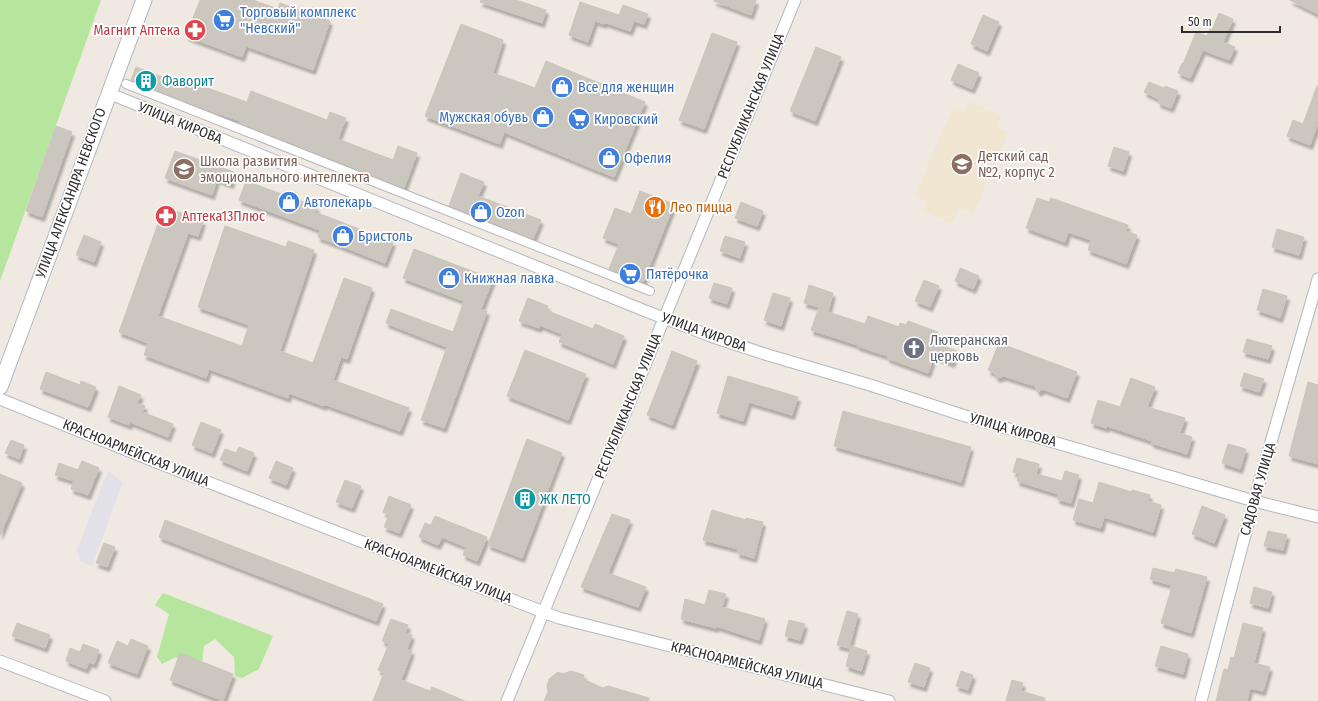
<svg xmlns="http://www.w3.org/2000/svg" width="1318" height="701" viewBox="0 0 1318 701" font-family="'Fira Sans Condensed',sans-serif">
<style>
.industrial{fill:#e3e1e8}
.education{fill:#f0e6d1}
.green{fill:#b6e59e}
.building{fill:#cbc7bf;stroke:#cbc5ba;filter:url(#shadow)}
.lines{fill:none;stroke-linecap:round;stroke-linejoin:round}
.pedestrian-casing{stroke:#b4b7c1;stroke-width:10}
.minor-casing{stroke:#b4b7c1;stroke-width:13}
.secondary-casing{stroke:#b4b7c1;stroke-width:17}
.pedestrian{stroke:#fff;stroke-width:8}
.minor{stroke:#fff;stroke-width:11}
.secondary{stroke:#fff;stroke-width:15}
.labels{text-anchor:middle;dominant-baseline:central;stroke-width:3.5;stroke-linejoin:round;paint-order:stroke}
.shop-label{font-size:14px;fill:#366cbe;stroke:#fff;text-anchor:start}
.health-label{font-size:14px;fill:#be3a42;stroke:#fff;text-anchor:end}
.culture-label{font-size:14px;fill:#0d838f;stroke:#fff;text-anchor:start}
.street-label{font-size:14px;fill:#2e2e2e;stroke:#fff}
.education-label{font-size:14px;fill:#785e54;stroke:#fff;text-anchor:start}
.food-label{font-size:14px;fill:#c56008;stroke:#fff;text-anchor:start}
.worship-label{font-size:14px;fill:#5b616d;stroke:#fff;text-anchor:start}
</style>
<defs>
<filter id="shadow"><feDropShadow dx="2.5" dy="4.5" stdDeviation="1" flood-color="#0004"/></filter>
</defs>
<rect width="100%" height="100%" fill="#efe9e1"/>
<path class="industrial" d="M108,471l15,11 -31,84 -12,-5 -3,-12z"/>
<path class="education" d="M969,102l32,13 -5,12 12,5 -35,82 -14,-6 -7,15 -29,-12 4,-10 -12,-5 38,-89 12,5z"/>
<path class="green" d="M0,0h101l-101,281z
M163,593l110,43 -14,33 -17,9 -7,-2 -1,-19 -19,-18 -11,7 -2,17 -16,5 -10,-11 -14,7 -5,-7 12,-43 -14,-9z"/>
<path class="building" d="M200,0h53l25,9 2,-6 50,18 -17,49 -67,-24 -4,11 -56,-21z
M481,0h35l30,10 -4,13 -62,-21z
M714,0h42l-5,15 -37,-14z
M1290,0h28v14z
M580,2l39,13 4,-10 25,9 -4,10 -10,-3 -4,10 -26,-9v2l-9,-3 -7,21 -19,-7z
M1219,13l14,6 -10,23 12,5 -6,13 -26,-10 -13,28 -12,-5 4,-10 1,1 13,-32 11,4 3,-7 2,1z
M983,15l16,7 -12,29 -16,-7z
M461,24l42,16 -10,33 42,15 11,-27 99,41 -31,75 -110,-45 -4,12 -75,-28z
M712,33l25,9 -33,87 -25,-9z
M816,47l25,10 -26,64 -25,-10z
M958,64l21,9 -7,16 -21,-9z
M136,67l39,15 1,-5 71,25 4,-11 76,29 3,-8 16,6 -8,21 55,21 5,-14 19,7 -13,35 -165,-65 1,-2 -38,-13 -71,-28z
M1149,82l15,6 1,-2 13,5 -7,17 -13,-5 1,-4 -15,-7z
M1317,86h1v37l-8,22 -23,-9 6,-16 10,4z
M56,126l16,6 -30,85 -16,-6z
M1114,147l15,5 -6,19 -15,-5z
M175,151l59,21 -3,12 -14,-5 -5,16 -47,-17z
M461,173l23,9 -6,14 63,24 -8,19 -84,-33z
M246,181l71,26 -2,5 78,30 -8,21 -67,-26 2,-7 -81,-30z
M640,191l34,13 -31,78 -34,-13 10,-25 -16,-6 12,-30 16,6z
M1037,198l12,4 2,-4 77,27 -2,6 11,4 -11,29 -38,-14 3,-10 -23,-8 -3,10 -39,-14z
M741,202l22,9 -6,15 -22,-8z
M164,207l39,14 -5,15 -10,-3 -30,83 84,30 7,-21 -51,-18 27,-81 61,21 2,-6 26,9 -34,101 33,12 31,-85 28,10 -25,71 -6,-2 -8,23 76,28 -9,23 -76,-27v2l-35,-13 -1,5 -79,-29 -3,9 -62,-23 4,-12 -29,-11z
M1277,229l27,8 -5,18 -27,-8z
M84,235l17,7 -7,20 -18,-7z
M725,236l20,6 -5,16 -20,-7z
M414,249l79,30 -12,30 6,2 -43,117 -23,-8 26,-73 -61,-24 5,-14 62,23 11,-31 -61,-23z
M960,268l19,8 -6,13 -18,-8z
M924,280l15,6 -9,21 -15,-6z
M714,283l18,5 -5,16 -18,-6z
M809,285l24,8 -5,19 37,12 3,-8 31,11 1,-4 6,2 2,-4 30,11 -1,4 3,1 -2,7 19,7 -5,12 -18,-7 -6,17 -41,-15 1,-2 -31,-10 1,-1 -47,-15 8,-23 -15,-4z
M1263,289l24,7 -7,22 -23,-8z
M773,293l17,5 -9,28 -17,-6z
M528,298l20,8 -2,4 47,19 2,-5 29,12 -11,28 -54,-22 3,-8 -22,-9 -1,3 -20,-7z
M1247,339l25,7 -4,13 -25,-7z
M999,343l78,29 -10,26 -24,-9 -5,3 -3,-6 -31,-10 -7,2 -3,-5 -6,-3z
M525,350l61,24 -18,46 -61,-24z
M672,351l25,10 -25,64 -25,-10z
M46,372l34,13 1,-4 15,6 -8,20 -48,-18z
M1244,373l20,6 -5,13 -19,-6z
M728,376l70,21 -6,18 -43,-13 -6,19 -26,-8z
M1131,378l24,9 -8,20 38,11 -5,15 12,4 -5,17 -36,-11 1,-2 -45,-15 -1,2 -15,-5 7,-23 22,7z
M1308,382l10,3v79l-29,-8z
M119,386l22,9 -4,8 8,3 -3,6 31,12 -5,13 -38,-15 -1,3 -21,-8z
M843,411l128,36 -10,35 -127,-36z
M201,422l20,8 -9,23 -20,-8z
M527,439l35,14 -40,105 -34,-13z
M11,440l13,5 -5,14 -14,-6z
M1228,444l18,5 -6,20 -18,-6z
M239,447l15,6 -7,18 -27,-11 5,-11 11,4z
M1017,458l22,6 -3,10 26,7 3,-10 14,4 -8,28 -14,-4 1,-5 -41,-13 2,-7 -6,-2z
M82,461l17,7 -11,27 -17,-6 3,-8 -19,-6 4,-12 19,7z
M276,461l17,7 -7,17 -17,-7z
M0,474l22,9 -22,52z
M345,480l16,6 -9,22 -16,-6z
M1099,482l33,10v-2l18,5 -2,6 13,4 -8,27 -49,-15 -3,11 -28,-8 6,-21 14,4z
M389,496l22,9 -12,28 -15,-6 5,-12 -6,-3z
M1202,506l23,9 -11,28 -22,-9z
M712,510l34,10v-2l17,4 -9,36 -17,-5 1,-4 -35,-9z
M612,514l18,6 -22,53 38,14 -8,20 -57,-20z
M435,516l52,21 -10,24 -14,-6 3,-8 -24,-10 -4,8 -19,-8 6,-14 6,2z
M165,520l218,84 -7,17 -217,-84z
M1268,531l19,4 -4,15 -19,-4z
M104,543l11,4 -8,20 -11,-4z
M1153,568l21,5 2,-4 31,8 -16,56 -30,-10 10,-33h-1l1,-5 -21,-6z
M1254,587l18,5 -4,16 -18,-5z
M709,590l17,4 -4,13 43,12 -6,21 -43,-14v2l-35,-9 4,-20 20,6z
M847,611l11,3 -9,34 -12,-3z
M391,619l17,6 -3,8 7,2 -5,14 5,2 -11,29 29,11 2,-4 33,14h-92l11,-28 -6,-3 11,-26 -7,-3z
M789,620l16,4 -5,16 -15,-4z
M17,623l33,12 -5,13 -33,-12z
M1243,623l20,5 -9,35 16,4 -7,24 -13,-3 -3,13h-31l8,-32 4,1 3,-13 3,1z
M131,639l17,7 -11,28 -29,-11 9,-22 11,5z
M83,644l16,6 -5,14 -5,-2 -3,7 -20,-8 4,-13 10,4z
M851,646l16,5 -6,20 -15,-5z
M1161,646l27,8 -5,20 -28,-8z
M180,653l53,21 -10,27 -53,-21z
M915,663l15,5 -6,19 -16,-5z
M571,671l13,4 -1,4 20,9 5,-2 41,12 -1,3h-104l4,-9 -1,-6 2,-7 9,-7 5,2z
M961,671l12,4 -5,15 -12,-4z
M1012,680l11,3 -2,8 24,7 -1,3h-38z"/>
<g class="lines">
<g class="pedestrian-casing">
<path id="pedestrian" d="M126,84l524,207"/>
</g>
<g class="minor-casing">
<path id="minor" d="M108,93l535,217 70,27 55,18 102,30 92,30 292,86 64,16
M0,399l156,63 403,156 330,83
M0,661l105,40
M507,701l288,-701
M1201,701l53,-200 64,-222"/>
</g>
<g class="secondary-casing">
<path id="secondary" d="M0,387l144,-387"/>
</g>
<use href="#pedestrian" class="pedestrian"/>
<use href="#minor" class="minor"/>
<use href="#secondary" class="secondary"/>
</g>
<defs>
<g id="supermarket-disc" transform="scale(1.15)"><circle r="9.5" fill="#3f7fe0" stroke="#fff"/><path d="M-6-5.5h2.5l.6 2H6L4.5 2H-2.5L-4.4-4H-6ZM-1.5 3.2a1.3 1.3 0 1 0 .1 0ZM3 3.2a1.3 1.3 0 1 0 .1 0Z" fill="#fff"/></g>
<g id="pharmacy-disc" transform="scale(1.15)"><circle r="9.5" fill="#e0444e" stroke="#fff"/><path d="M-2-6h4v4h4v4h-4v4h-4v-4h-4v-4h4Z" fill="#fff"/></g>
<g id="building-disc" transform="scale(1.15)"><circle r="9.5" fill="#0f9aa8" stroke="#fff"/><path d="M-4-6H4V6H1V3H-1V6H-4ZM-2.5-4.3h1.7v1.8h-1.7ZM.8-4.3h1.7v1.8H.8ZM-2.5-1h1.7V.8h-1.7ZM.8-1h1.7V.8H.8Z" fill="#fff"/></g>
<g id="shop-disc" transform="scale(1.15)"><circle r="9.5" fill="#3f7fe0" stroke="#fff"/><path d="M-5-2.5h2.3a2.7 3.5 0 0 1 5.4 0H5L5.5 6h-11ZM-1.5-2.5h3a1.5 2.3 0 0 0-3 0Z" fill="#fff"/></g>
<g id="school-disc" transform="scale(1.15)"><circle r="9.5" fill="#8d6e63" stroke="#fff"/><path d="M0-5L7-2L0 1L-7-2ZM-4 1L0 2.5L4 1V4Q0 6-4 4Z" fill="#fff"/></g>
<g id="restaurant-disc" transform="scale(1.15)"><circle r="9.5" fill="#e8710a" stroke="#fff"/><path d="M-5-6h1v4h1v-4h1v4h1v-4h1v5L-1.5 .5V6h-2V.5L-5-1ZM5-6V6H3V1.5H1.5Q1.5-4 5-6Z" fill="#fff"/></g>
<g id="church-disc" transform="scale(1.15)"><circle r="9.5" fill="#6b7280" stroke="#fff"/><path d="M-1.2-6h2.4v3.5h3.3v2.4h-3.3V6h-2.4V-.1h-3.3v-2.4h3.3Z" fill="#fff"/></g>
</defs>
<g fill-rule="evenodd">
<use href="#supermarket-disc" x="224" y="20"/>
<use href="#pharmacy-disc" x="195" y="30"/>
<use href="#building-disc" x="146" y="81"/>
<use href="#shop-disc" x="562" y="87"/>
<use href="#shop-disc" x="543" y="117"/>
<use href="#supermarket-disc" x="579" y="119"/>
<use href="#shop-disc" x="609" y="158"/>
<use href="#school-disc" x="962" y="164"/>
<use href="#school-disc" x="184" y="169"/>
<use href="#shop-disc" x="289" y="202"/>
<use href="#restaurant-disc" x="655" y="207"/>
<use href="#shop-disc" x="481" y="212"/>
<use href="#pharmacy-disc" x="166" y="216"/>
<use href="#shop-disc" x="343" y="236"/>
<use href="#supermarket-disc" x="630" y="274"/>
<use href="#shop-disc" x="449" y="278"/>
<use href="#church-disc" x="914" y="348"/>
<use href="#building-disc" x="525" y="499"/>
</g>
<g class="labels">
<g class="shop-label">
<text x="240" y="12">Торговый комплекс<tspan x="240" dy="16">"Невский"</tspan></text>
<text x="578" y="87">Все для женщин</text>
<text x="528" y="117" text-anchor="end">Мужская обувь</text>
<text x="594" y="119">Кировский</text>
<text x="624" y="158">Офелия</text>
<text x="304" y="202">Автолекарь</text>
<text x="496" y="212">Ozon</text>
<text x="358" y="236">Бристоль</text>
<text x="646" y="274">Пятёрочка</text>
<text x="464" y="278">Книжная лавка</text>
</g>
<g class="health-label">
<text x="180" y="30">Магнит Аптека</text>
<text x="182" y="216" text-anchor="start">Аптека13Плюс</text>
</g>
<g class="culture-label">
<text x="162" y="81">Фаворит</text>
<text x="540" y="499">ЖК ЛЕТО</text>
</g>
<g class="street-label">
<text transform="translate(751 106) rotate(-68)">РЕСПУБЛИКАНСКАЯ УЛИЦА</text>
<text transform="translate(180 123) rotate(22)">УЛИЦА КИРОВА</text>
<text transform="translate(71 193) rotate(-70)">УЛИЦА АЛЕКСАНДРА НЕВСКОГО</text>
<text transform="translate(704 332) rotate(20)">УЛИЦА КИРОВА</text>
<text transform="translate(628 406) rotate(-68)">РЕСПУБЛИКАНСКАЯ УЛИЦА</text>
<text transform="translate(1013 430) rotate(16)">УЛИЦА КИРОВА</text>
<text transform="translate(136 453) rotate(22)">КРАСНОАРМЕЙСКАЯ УЛИЦА</text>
<text transform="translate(1258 489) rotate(-74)">САДОВАЯ УЛИЦА</text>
<text transform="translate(438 571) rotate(21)">КРАСНОАРМЕЙСКАЯ УЛИЦА</text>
<text transform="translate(747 665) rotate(14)">КРАСНОАРМЕЙСКАЯ УЛИЦА</text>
</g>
<g class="education-label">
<text x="978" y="156">Детский сад<tspan x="978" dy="16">№2, корпус 2</tspan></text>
<text x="200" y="161">Школа развития<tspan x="200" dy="16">эмоционального интеллекта</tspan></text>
</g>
<g class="food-label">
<text x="670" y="207">Лео пицца</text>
</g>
<g class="worship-label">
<text x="930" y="340">Лютеранская<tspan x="930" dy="16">церковь</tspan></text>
</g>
</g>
<path d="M1182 26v6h98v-6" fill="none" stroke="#2e2e2e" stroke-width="2"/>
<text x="1188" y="26" font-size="12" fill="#2e2e2e" stroke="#ffffff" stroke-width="3" paint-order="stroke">50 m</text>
</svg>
